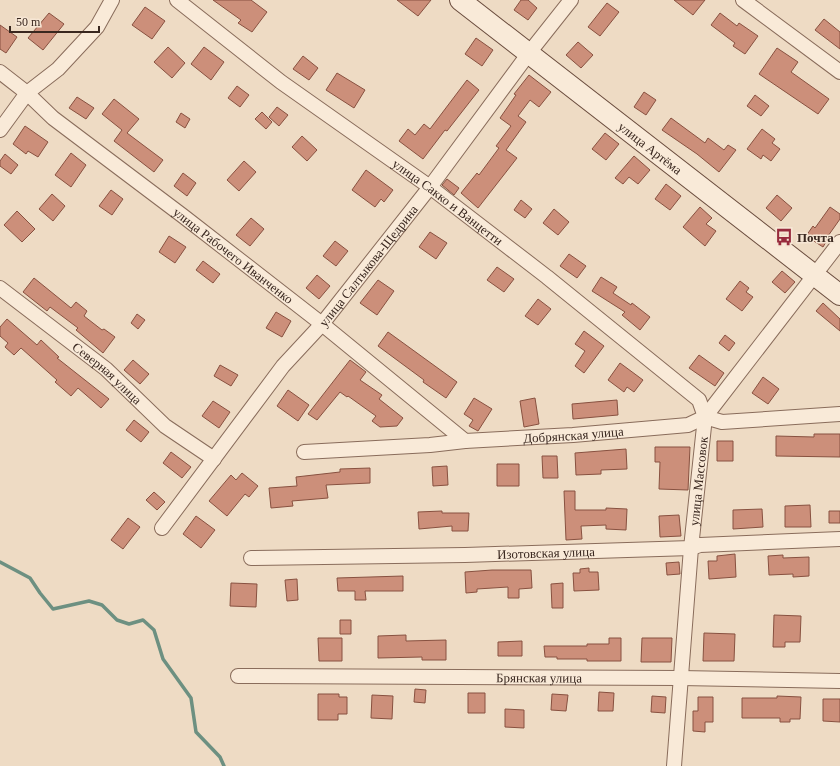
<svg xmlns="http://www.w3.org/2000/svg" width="840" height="766" viewBox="0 0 840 766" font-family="Georgia,serif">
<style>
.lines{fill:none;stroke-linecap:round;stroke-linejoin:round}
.stream{stroke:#6d9081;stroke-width:3.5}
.building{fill:#cc8f7a;stroke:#885140}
.street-casing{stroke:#896c5b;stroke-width:16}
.secondary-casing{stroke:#6b4d3e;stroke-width:22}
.street{stroke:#f9ead8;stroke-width:14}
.secondary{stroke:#f9ead8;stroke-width:20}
.labels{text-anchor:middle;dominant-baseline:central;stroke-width:3;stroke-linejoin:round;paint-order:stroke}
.street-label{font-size:13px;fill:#39271f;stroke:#f6e6d4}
.poi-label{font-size:13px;font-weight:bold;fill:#39271f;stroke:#f6e6d4;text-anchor:start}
</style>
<rect width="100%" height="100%" fill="#eedbc4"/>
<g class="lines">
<path class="stream" d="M0,562l30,16 10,15 13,16 36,-8 13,4 15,15 12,4 14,-4 11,10 9,29 28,39 5,34 24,25 4,9"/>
</g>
<path class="building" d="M213,0h38l16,12 -15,20 -14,-9 3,-3z
M397,0h34l-13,16z
M521,0h7l9,8 -9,12 -14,-10z
M674,0h31l-12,15z
M607,3l12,9 -19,24 -12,-9z
M145,7l20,14 -13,18 -20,-14z
M49,13l15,11 -21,26 -15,-12z
M720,13l17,13 2,-3 19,13 -13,18 -12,-8 2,-3 -24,-18z
M824,19l16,13v17l-25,-19z
M0,25l17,12 -11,16 -6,-4z
M476,38l17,12 -11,16 -17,-12z
M578,42l15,13 -12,13 -15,-13z
M168,47l17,16 -13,15 -18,-16z
M204,47l20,15 -13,18 -20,-16z
M777,48l21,14 -7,10 38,27 -11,15 -59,-40z
M303,56l15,12 -9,12 -16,-11z
M337,73l28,17 -11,18 -28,-18z
M529,75l22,17 -12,15 -9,-7 -12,16 8,6 -20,28 11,8 -39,50 -17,-15 16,-20 2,2 20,-27 -3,-2 15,-20 -11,-8 16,-23 -2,-1z
M467,80l12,10 -32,41 -2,-1 -22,29 -24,-18 9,-12 7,6 9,-11 6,5z
M237,86l12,9 -9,12 -12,-9z
M644,92l12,8 -10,15 -12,-8z
M755,95l14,11 -8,10 -14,-10z
M77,97l17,11 -8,11 -17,-11z
M114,99l25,20 -12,14 36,27 -9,12 -40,-31 8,-11 -20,-16z
M277,107l11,8 -9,11 -10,-9z
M262,112l10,10 -6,7 -11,-10z
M181,113l9,6 -5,9 -9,-6z
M671,118l34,25 3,-5 16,12 4,-5 8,5 -17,22 -22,-18 -35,-24z
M25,126l23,16 -10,15 -10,-6 -2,3 -13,-10z
M762,129l13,10 -3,4 8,6 -9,12 -8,-6 -2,4 -14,-10z
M605,133l14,11 -13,16 -14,-11z
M302,136l15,14 -10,11 -15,-14z
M71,153l15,12 -15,22 -16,-12z
M5,154l13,11 -7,9 -11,-8v-5z
M634,156l16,14 -12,14 -9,-7 -6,7 -8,-6z
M244,161l12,11 -17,19 -12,-11z
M366,170l27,20 -9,12 -3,-3 -6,8 -23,-17z
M183,173l13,10 -9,13 -13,-10z
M447,179l12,9 -5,7 -12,-10z
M666,184l15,12 -11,14 -15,-11z
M111,190l12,9 -11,16 -13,-9z
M52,194l13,12 -12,15 -14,-12z
M777,195l15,13 -11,13 -15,-13z
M521,200l11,9 -7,9 -11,-8z
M700,207l12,11 -6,6 10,7 -11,15 -22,-19z
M830,207l10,7v5l-12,17 1,1 -6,10 -17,-11 7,-10 2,2z
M554,209l15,13 -11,13 -15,-12z
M17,211l18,18 -13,13 -18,-17z
M251,218l13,11 -14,17 -14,-11z
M430,232l17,11 -11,16 -17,-12z
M169,236l17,11 -11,16 -16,-11z
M335,241l13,10 -12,15 -13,-10z
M569,254l17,12 -9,12 -17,-12z
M203,261l17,13 -7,9 -17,-13z
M497,267l17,12 -10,13 -17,-12z
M782,271l13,11 -10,11 -13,-11z
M317,275l13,11 -11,13 -13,-11z
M601,277l16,10 -4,6 18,12 1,-2 18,14 -10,13 -18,-15 3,-3 -33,-21z
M34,278l37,30 5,-6 11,9 -3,5 18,14 2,-1 11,8 -12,16 -27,-23 2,-2 -28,-21 -3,4 -24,-19z
M378,280l16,11 -17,24 -17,-12z
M740,281l9,7 -3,4 7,5 -11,14 -16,-12z
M538,299l13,10 -13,16 -13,-9z
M823,303l17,16v12l-24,-20z
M276,312l15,9 -9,16 -16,-9z
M137,314l8,6 -7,9 -7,-6z
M7,319l30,26 4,-5 18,17 -2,1 52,41 -8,9 -23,-20 -7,8 -16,-14 2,-2 -36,-32 -7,7 -9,-8 3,-4 -8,-7v-9z
M584,331l20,15 -20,27 -9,-7 10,-15 -10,-7z
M388,332l69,50 -11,16 -23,-16 1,-2 -46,-34z
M725,335l10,8 -6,8 -10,-8z
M699,355l25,18 -9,13 -26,-18z
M133,360l16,14 -9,10 -16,-14z
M350,360l16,12 -6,8 22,15 -3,4 24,19 -6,8 -17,1 -8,-6 4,-5 -28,-20 -1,1 -7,-5 -23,28 -9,-6z
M620,363l23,17 -9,12 -7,-5 -3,5 -16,-12z
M220,365l18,10 -7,11 -17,-10z
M763,377l16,12 -11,15 -16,-11z
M288,390l21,15 -11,16 -21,-15z
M474,398l18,11 -14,22 -9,-5 4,-6 -9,-6z
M535,398l4,26 -15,3 -4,-26z
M617,400l1,15 -45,4 -1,-15z
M213,401l17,11 -11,16 -17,-12z
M134,420l15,12 -8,10 -15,-12z
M814,434h26v23l-64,-1v-20l38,1z
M717,441h16v20h-16z
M655,447h35l-2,43 -29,-1 1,-27h-5z
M626,449l1,20 -26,1v4l-25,1 -1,-22z
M171,452l20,15 -9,11 -19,-15z
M542,456h15l1,22h-15z
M497,464h22v22h-22z
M447,466l1,19 -15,1 -1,-19z
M370,468v15l-44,2 2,13 -36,3 1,5 -22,2 -2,-20 28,-2 -1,-9 44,-5v-3z
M242,473l16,13 -9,11 -4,-3 -18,22 -18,-15 22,-26 5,5z
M564,491h11v19h31v-2l21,1 -1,21 -20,-1v-4l-25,1 1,13 -16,1z
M154,492l11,10 -8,8 -11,-10z
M810,505l1,22h-26v-21z
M762,509l1,18 -30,2v-19z
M442,511v2h27l-1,18h-16v-5l-33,3 -1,-17z
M829,511h11v12h-11z
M679,515l2,21 -21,1 -1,-21z
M196,516l19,14 -14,18 -18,-14z
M128,518l12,9 -17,22 -12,-9z
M735,554l1,23 -27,2 -1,-18h9v-5z
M783,555v3l26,-1v19l-16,1v-3l-24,1 -1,-19z
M679,562l1,12 -13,1 -1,-12z
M589,568v4h9l1,18 -25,1 -1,-18h7v-4z
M492,570h39l1,18 -13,1v9h-11v-11l-31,2v3l-11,1 -1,-21z
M403,576v15h-38l1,9h-11v-9h-17l-1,-13z
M297,579l1,21 -11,1 -2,-21z
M231,583l26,1 -1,23 -26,-1z
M563,583v25h-11l-1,-24z
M774,615l27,1 -1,26h-15v5h-12z
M340,620h11v14h-11z
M704,633l31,1 -1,27h-31z
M406,635v6l40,-1v20h-24v-3l-44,1v-22z
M318,638h24v23h-23z
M609,638h12v23h-34v-2h-30v-2h-12l-1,-11h43v-2h22z
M642,638h30l-1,24h-30z
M522,641v15h-24v-14z
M415,689l11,1 -1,13 -11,-1z
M599,692l15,1 -1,18h-15z
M468,693h17v20h-17z
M318,694h21v3h8v17h-9v6h-20z
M552,694l16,1 -2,16 -15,-1z
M372,695l21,1 -1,23 -21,-1z
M652,696l14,1 -1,16 -14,-1z
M777,696l24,1 -1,22h-10v3h-10v-4h-38v-20h35z
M698,697h15v25h-8v10l-12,-1v-20h5z
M823,699h17v23l-17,-1z
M505,709l19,1v18l-19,-1z"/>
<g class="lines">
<g class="street-casing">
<g id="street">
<path id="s1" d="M177,0l104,82 149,105 117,90 152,123 6,17"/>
<path d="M743,0l97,72"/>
<path id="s2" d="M0,72l27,21 26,25 130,98 139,108 143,117"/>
<path d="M0,130l27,-37 31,-24 39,-42 15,-27"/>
<path id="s3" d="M0,288l106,81 59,57 49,33"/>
<path id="s4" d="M304,452l126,-7 35,-4 108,-6 115,-10 17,-8 17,5 118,-8"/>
<path id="s5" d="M162,528l121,-162 39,-42 108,-137 99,-134 42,-53"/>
<path id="s6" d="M251,558l214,-3 226,-7 9,-3 140,-6"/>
<path id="s7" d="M238,676l442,2 160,3"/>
<path id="s8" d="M674,766l17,-218 14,-131 135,-175"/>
</g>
</g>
<g class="secondary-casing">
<g id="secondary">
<path id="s9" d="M460,0l380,295"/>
</g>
</g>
<use href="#street" class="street"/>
<use href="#secondary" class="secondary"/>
</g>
<defs>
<g id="bus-bare" transform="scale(1.38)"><path d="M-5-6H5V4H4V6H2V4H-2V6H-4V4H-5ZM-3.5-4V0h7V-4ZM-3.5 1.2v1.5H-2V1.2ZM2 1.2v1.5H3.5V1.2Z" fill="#982b3d" stroke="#f6e6d4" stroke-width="2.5" paint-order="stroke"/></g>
</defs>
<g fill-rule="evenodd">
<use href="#bus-bare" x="784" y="237"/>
</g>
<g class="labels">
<g class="street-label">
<text stroke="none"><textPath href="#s9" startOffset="241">улица Артёма</textPath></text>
<text stroke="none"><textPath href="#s1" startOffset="338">улица Сакко и Ванцетти</textPath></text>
<text stroke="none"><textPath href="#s2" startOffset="297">улица Рабочего Иванченко</textPath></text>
<text stroke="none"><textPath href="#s5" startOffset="334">улица Салтыкова-Щедрина</textPath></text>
<text stroke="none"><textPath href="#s3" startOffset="137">Северная улица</textPath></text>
<text stroke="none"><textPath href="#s4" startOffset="270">Добрянская улица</textPath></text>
<text stroke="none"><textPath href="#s8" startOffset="286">улица Массовок</textPath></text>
<text stroke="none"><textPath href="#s6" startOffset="295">Изотовская улица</textPath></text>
<text stroke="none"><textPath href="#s7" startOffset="301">Брянская улица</textPath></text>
</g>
<g class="poi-label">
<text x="797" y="237">Почта</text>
</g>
</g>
<path d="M10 26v6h89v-6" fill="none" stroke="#39271f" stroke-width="2"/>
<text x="16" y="26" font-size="12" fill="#39271f" stroke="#f6e6d4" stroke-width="3" paint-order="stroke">50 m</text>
</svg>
